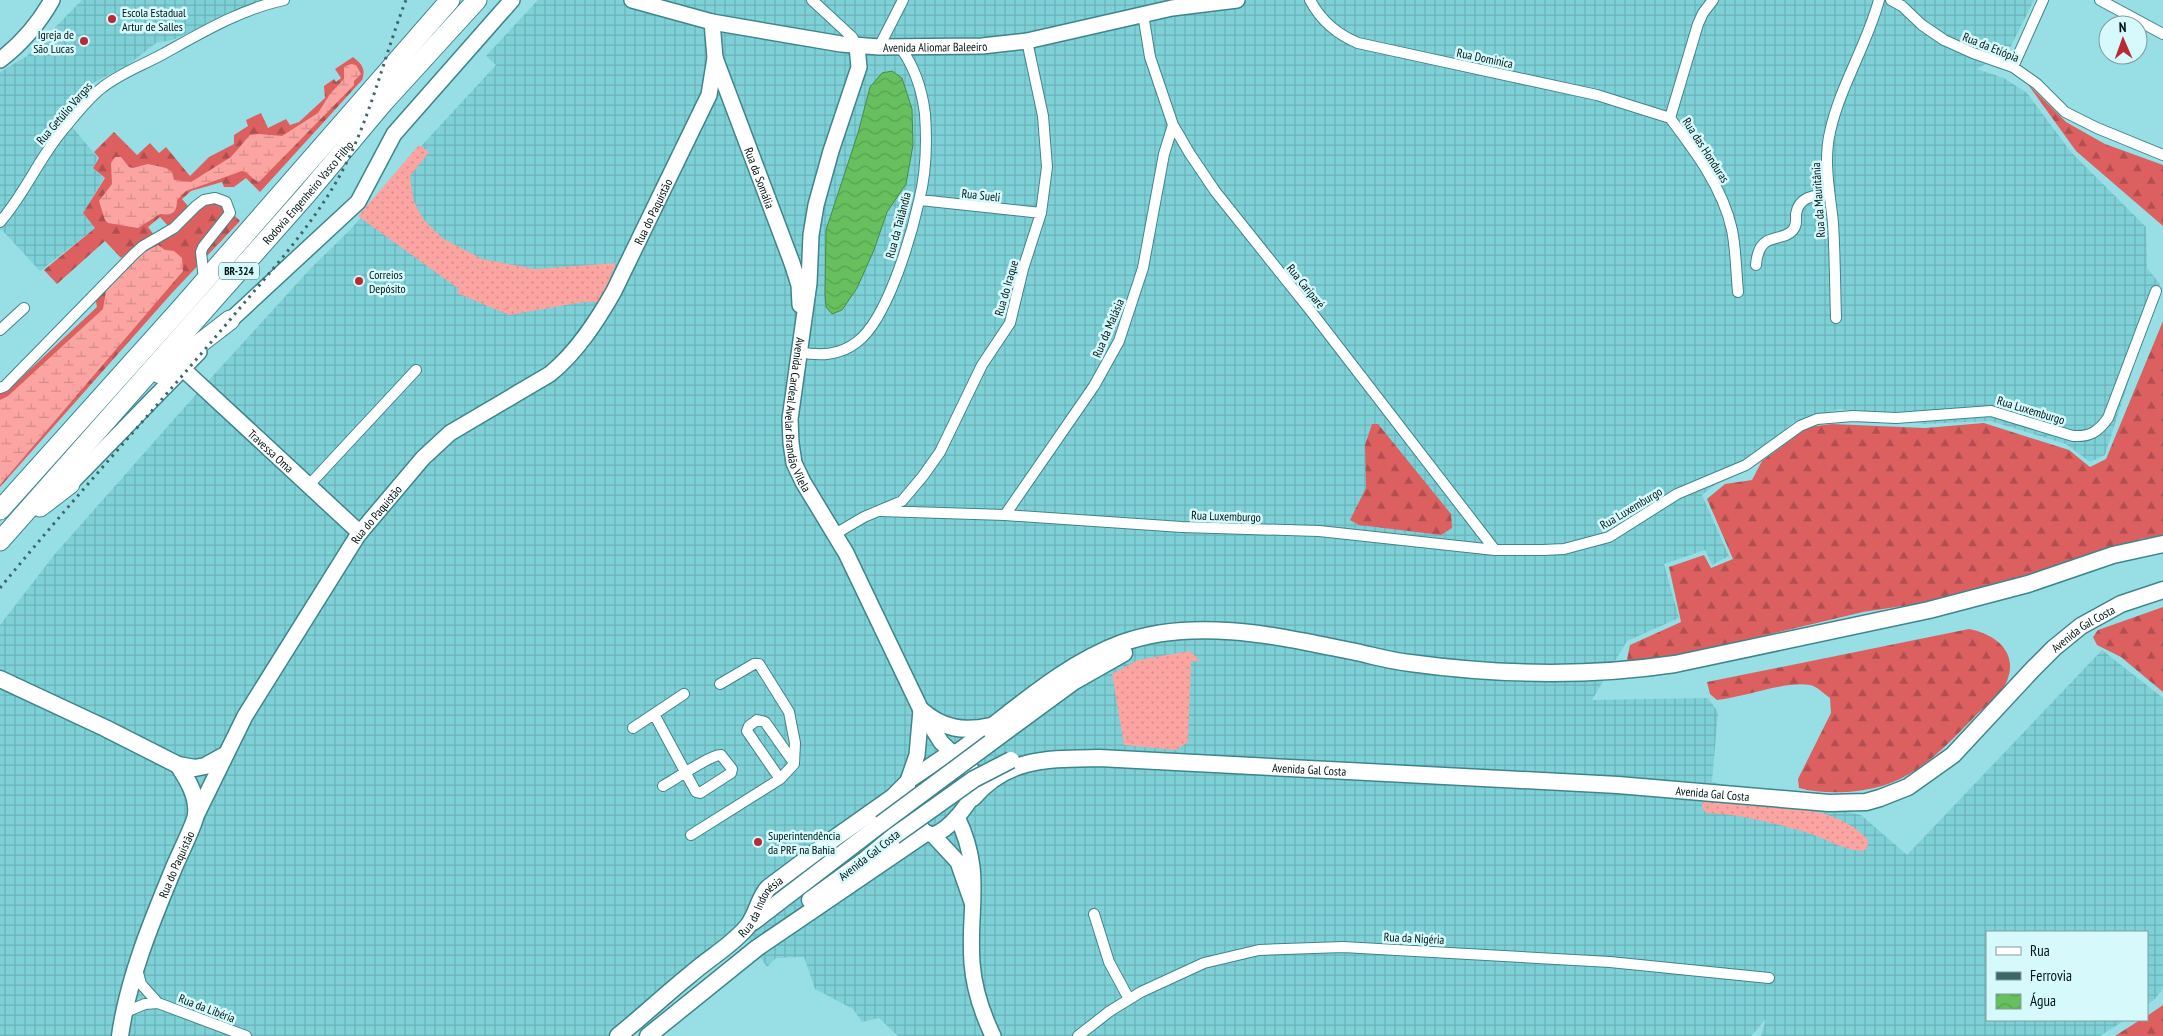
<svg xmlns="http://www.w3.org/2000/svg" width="2163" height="1036" viewBox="0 0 2163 1036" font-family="'PT Sans Narrow',sans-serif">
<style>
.industrial{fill:url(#industrial-grid)}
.grass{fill:url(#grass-dots)}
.forest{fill:url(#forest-firs)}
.wetland{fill:url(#wetland-marsh)}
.water{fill:url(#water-waves);stroke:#488c48}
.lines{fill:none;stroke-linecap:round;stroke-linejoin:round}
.minor-casing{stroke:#3e868b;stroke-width:12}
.secondary-casing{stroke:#3e868b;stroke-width:18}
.primary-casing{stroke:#3e868b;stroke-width:19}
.motorway-casing{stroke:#3e868b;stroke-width:21}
.minor{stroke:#fff;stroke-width:10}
.secondary{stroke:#fff;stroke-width:15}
.primary{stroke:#fff;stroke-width:16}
.motorway{stroke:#fff;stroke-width:19}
.rail{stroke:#3d6668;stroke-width:3;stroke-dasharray:2.5 5;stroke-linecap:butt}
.primary-bridge-casing{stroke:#3e868b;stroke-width:19;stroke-linecap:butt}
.primary-bridge{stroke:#fff;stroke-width:16}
.poi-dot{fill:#b92936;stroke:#d6f9fb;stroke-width:2}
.labels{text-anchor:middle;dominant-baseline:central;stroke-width:5;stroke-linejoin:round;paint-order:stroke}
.shield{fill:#d6f9fb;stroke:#40595a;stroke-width:1}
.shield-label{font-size:11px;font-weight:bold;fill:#001415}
.poi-label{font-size:12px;fill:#001415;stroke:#d6f9fb;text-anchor:start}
.street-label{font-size:12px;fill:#001415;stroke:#d6f9fb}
</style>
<defs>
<pattern id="industrial-grid" width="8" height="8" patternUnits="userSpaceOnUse" patternTransform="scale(1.25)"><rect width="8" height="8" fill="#7fd1d8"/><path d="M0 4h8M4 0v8" fill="none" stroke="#6cb3b8"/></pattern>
<pattern id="grass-dots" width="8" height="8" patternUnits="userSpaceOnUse" patternTransform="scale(1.25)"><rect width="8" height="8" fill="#fba4a1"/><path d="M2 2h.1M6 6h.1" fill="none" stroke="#d58c8a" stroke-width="1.8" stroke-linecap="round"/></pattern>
<pattern id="forest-firs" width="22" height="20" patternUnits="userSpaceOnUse" patternTransform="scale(1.25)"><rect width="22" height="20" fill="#dd6061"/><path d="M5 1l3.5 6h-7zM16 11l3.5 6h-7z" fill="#b14e4f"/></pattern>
<pattern id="wetland-marsh" width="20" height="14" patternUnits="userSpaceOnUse" patternTransform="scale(1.25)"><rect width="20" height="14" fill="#fba4a1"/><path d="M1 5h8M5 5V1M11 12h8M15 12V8" fill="none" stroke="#d58c8a"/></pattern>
<pattern id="water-waves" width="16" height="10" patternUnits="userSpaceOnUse" patternTransform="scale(1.25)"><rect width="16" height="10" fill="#67bf5e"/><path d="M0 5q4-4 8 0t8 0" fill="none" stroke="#58a351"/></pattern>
</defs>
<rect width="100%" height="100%" fill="#97dfe4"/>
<path class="industrial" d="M82,0h182l-92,40 -16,3 -28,22 -37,19 -27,33 34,41 -5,10 11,10 -21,35 12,15 -55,43 -38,-41 -2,1v-159l27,-16z
M538,0h1496l-25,50 -32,19 27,9 23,15 44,59 75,75 1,41 13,16 -55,171 -15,7 -24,-18 -76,-23 -66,3 -84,-15 -46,13 -92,73 27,61 -17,9 -7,-15 -41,14 15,54 -52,23 -35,59 116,-2 10,14 -6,70 149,33 46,40 195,-205 61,48v291l-9,11 -7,5v-73h-160v88h138l-25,16h-339l5,-17 -15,17h-853l-19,-18 -17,4 -9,-13 -38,-20 -11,-32 -28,1 -9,9 -19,-28 -89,59 -49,38h-610v-411l55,-71 136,-154 120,-132 40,-39 73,-86 72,-78 -10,-9z"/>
<path class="grass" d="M419,145l10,7 -19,24 3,23 10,20 19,19 40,21 53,10 81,-6 -15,39h-18l-74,13 -52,-22 2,-4 -101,-73z
M1190,651l10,10h-9l-3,81 -12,8 -52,-5 -12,-71 26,-14z
M1708,801c49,3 125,0 160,39l-1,8 -4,3c-20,-1 -38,-13 -58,-19 -31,-9 -65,-18 -98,-19l-5,-5v-5z"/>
<path class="forest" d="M353,57c9,7 13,12 9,23l-102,112 -14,-14 -12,9h-10l-2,-5 -31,9 -9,8 6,7 -2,5 -18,15 -8,-9 -12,10 6,8 -14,8 -19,15 -16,-17 -48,43 -13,-14 51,-42 -12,-15 22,-35 -12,-10 6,-10 -5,-6 20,-20 23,23 13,-12 9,10 7,-6 24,29 19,-19 25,-13v-9l14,-9 -2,-6 15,-7 7,15 18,-9 4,6 9,-3 26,-24 -1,-12 10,-7 2,3 5,-4 -6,-9z
M2027,83l39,39 39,22 58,21v61l-87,-75z
M220,201l20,20 -68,72 -172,194v-94l7,-2 90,-84 -2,-10 40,-41 37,-21 29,-30z
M2163,321v214l-22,4 -162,52 -56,12 -60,9 -172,41 -65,12 4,-20 51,-23 -12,-55 35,-12 7,13 22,-9 -26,-60 18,-15 27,-4 10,-19 46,-34 24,-3 93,4 59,-5 85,27 21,17 16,-8z
M1372,424h6l73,90 1,14 -11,7 -82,-10 -9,-5 16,-32 -1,-43z
M2163,607v85l-42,-35 -24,-12 -4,-8 5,-7z
M1969,629c31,6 53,28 34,60 -6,8 -17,17 -25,24 -28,29 -56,61 -96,73 -26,7 -57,9 -83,2l-1,-9 33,-66 -1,-15c-6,-4 -13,-12 -20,-13 -26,-4 -64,12 -93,15l-7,-6 -3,-12z
M2163,1005v31h-48l25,-16h7v-4z"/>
<path class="wetland" d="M351,64l5,1 5,9 -7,7v4l-95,97c-7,-2 -9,-9 -17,-11l-56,20 -9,9c0,12 -4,16 -17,14l-22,14 -30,-5 -3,-3 -6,-19 13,-17 -1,-21 4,-6h6l8,10 4,1 15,-4 18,4 6,4 2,8 17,2 40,-25 19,-22 9,-1 23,2 36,-23 12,-19 14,-15v-12z
M158,245l7,5 9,1 8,7 1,13 -183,214v-85l8,-4 95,-87 3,-18 3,-5 32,-32z"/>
<path class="water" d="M892,71l10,7 10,31 1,36 -7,39 -19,28 -13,38 -17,38 -15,22 -10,4 -6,-7 -1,-12 1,-65 32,-97 12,-46 12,-14z"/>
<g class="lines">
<g class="minor-casing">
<path id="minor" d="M812,0l40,37 5,9
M1310,0c11,21 26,34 48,43l239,52 73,23
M1891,0l11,6 20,19 22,15 29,13 40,14 24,17 28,28 32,16 66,27
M2100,0l63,34
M1143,14l7,43 23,68 17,29 25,37 95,119 185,240
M879,47l24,-47
M2013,67l30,-67
M1670,118c25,33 53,70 62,112 4,20 4,41 6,62
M1670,118l28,-94 5,-11 10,-13
M920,200l121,13
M0,222c24,-27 38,-62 62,-91 12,-14 26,-33 41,-44 18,-14 40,-22 60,-33 38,-21 78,-45 121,-54
M1756,265c3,-36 25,-21 37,-35 4,-5 3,-10 3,-16 3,-18 18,-18 33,-21
M1836,318c-1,-31 -1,-63 -3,-95 -3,-30 -10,-61 -3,-91 10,-46 37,-87 49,-132
M0,330l24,-22
M799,352c20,4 40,4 58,-10 30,-22 54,-105 62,-141 7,-27 8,-59 6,-87 -3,-25 -11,-48 -25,-67
M0,388l5,-2 129,-132 9,-8 31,-18 22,-22 8,-6 11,-2 11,4 4,11 -27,34 -2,5 3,28
M310,484l106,-114
M880,511l125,4 177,12 137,4 176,19h48l21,-1 45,-12 68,-43 69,-29 54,-39 17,-7 36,-3 43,2 95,-7 82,25c17,1 25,-4 35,-18l48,-127
M1005,515l89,-129 25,-45 24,-73 21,-114 9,-29
M835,534l29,-17 38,-16 21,-25 17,-24 42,-87 28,-42 13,-54 18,-56 6,-46 -4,-51 -16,-75
M654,714l42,78 4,1 31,-20 1,-4 -11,-14c-9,-1 -47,25 -58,31
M633,728l51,-34
M780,779l-33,-48 2,-5 8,-6 8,2 29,41
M691,835l89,-56 14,-15 1,-21 -6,-31 -30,-48h-5l-34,20
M1094,914l15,48 20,37
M137,969l4,15 17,19
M123,1013l22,-9 13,-1 88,33
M1078,1036l32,-25 31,-19 63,-29 55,-13 84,-3 267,15 159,16"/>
</g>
<g class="secondary-casing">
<g id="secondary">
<path id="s1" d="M632,0l80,22 129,22 38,3 103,-1 45,-5 145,-33 65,-8"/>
<path id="s2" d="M712,22l3,36 77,205 7,22 1,20"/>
<path id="s3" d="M857,46l2,21 -28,84 -15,54 -5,30 -2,48 -19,136 1,24 3,20 9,19 43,71 75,157 20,32 10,10"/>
<path d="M0,60c21,-16 39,-37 52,-60"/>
<path d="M222,328l136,-126 36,-68 118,-134"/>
<path id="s4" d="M183,369l177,164"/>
<path d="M70,484l129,-132"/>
<path d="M908,781l9,-26 4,-45"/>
<path id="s5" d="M197,814l48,-98 113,-181 65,-77 27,-25 100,-59c27,-22 47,-53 64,-83l95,-196 6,-37"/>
<path d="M957,817c27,55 11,90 15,146 2,26 10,50 21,73"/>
<path d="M933,835c10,-3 18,-11 25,-19 23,-28 24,-36 0,-64h-7l-43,29 -2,17 3,15 8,11 9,9 7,2 25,27 14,40"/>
</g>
</g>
<g class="primary-casing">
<g id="primary">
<path d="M0,679l105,49 73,37 17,3 10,-2 20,-11"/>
<path d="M921,710c22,19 42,22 70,16"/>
<path d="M990,743l83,-61 51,-29"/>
<path d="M958,752c53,-38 102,-86 164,-109 72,-26 156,-7 229,8 20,4 39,10 59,12 88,12 178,14 265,1l254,-54 99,-26 85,-29 50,-11"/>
<path id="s6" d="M973,798c34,-41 76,-39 126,-40l519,27 211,18 37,-1 14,-4 28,-11 45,-32 80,-86 21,-21 27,-22 40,-22 42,-14"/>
<path d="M810,900l55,-40 29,-24"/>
<path d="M753,922l128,-98"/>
<path id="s7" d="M120,1036c8,-57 31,-113 53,-166 4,-11 23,-48 23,-56 2,-18 -9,-35 -18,-49"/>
<path id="s8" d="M618,1036c25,-20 48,-42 73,-62 18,-16 40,-28 56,-47 10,-12 11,-28 21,-39l64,-48 61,-43 13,-13"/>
<path d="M648,1036l109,-88 169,-115"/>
</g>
</g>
<g class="motorway-casing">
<g id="motorway">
<path d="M160,374l70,-54"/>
<path d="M40,507l30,-23"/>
<path d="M0,510l181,-202 269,-308"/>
<path id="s9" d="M0,541l306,-346 78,-93 93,-102"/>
</g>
</g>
<use href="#minor" class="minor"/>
<use href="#secondary" class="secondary"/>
<use href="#primary" class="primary"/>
<use href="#motorway" class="motorway"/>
<path class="rail" d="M0,588c76,-93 157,-181 234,-273 37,-44 77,-88 105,-138 31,-56 44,-118 67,-177"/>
<g class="primary-bridge-casing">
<path id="primary-bridge" d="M881,824l109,-81
M894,836l80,-57 37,-19"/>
</g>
<use href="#primary-bridge" class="primary-bridge"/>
</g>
<g class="poi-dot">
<circle cx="112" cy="19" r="5"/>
<circle cx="84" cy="41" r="5"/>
<circle cx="359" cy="281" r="5"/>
<circle cx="758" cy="842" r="5"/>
</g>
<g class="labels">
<rect class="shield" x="219" y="262.5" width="40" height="17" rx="4"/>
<g class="shield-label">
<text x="239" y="271">BR-324</text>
</g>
<g class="poi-label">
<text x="122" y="12">Escola Estadual<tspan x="122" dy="14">Artur de Salles</tspan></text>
<text x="74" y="34" text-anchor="end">Igreja de<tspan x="74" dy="14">São Lucas</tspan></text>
<text x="369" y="274">Correios<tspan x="369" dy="14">Depósito</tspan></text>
<text x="768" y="835">Superintendência<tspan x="768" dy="14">da PRF na Bahia</tspan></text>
</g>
<g class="street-label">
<text stroke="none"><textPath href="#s1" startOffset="308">Avenida Aliomar Baleeiro</textPath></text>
<text transform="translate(1991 47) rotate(22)">Rua da Etiópia</text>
<text transform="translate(1485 58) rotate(12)">Rua Dominica</text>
<text transform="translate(64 113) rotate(-49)">Rua Getúlio Vargas</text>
<text transform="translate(1706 150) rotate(57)">Rua das Honduras</text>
<text stroke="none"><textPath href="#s2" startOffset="164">Rua da Somália</textPath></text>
<text stroke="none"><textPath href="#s9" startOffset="465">Rodovia Engenheiro Vasco Filho</textPath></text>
<text transform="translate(981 195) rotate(6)">Rua Sueli</text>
<text transform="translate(1818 200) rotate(-94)">Rua da Mauritânia</text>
<text stroke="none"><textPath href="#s5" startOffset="770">Rua do Paquistão</textPath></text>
<text transform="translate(898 225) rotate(-75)">Rua da Tailândia</text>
<text transform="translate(1306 286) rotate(51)">Rua Cariparé</text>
<text transform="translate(1006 288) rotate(-74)">Rua do Iraque</text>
<text transform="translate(1108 328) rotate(-67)">Rua da Malásia</text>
<text transform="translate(2031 410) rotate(17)">Rua Luxemburgo</text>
<text stroke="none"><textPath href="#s3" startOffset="378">Avenida Cardeal Avelar Brandão Vilela</textPath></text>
<text stroke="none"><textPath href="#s4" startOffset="120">Travessa Oma</textPath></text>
<text transform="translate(1631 508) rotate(-31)">Rua Luxemburgo</text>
<text stroke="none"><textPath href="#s5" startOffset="350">Rua do Paquistão</textPath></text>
<text transform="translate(1226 516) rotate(2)">Rua Luxemburgo</text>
<text stroke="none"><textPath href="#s6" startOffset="1188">Avenida Gal Costa</textPath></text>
<text stroke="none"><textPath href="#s6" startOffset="348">Avenida Gal Costa</textPath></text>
<text stroke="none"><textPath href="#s6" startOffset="752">Avenida Gal Costa</textPath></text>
<text transform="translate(869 855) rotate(-38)">Avenida Gal Costa</text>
<text stroke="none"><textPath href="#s7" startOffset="181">Rua do Paquistão</textPath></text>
<text stroke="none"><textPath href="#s8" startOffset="194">Rua da Indonésia</textPath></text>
<text transform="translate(1414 938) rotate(3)">Rua da Nigéria</text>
<text transform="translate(207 1008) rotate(21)">Rua da Libéria</text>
</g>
</g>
<rect x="1986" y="931" width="162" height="90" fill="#d6f9fb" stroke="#809d9f"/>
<rect x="1996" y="947" width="25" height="8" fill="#ffffff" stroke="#809d9f"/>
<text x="2030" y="956" font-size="15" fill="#001415">Rua</text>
<rect x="1996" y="972" width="25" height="8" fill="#3d6668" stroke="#809d9f"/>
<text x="2030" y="981" font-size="15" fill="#001415">Ferrovia</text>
<rect x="1996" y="994" width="25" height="15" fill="url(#water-waves)" stroke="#809d9f"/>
<text x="2030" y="1006" font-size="15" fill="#001415">Água</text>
<g transform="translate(2123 40) rotate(358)"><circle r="24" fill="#d6f9fb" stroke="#809d9f"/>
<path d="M0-4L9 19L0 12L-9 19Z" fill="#b92936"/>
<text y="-8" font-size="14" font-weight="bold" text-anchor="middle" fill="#001415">N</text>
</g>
</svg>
